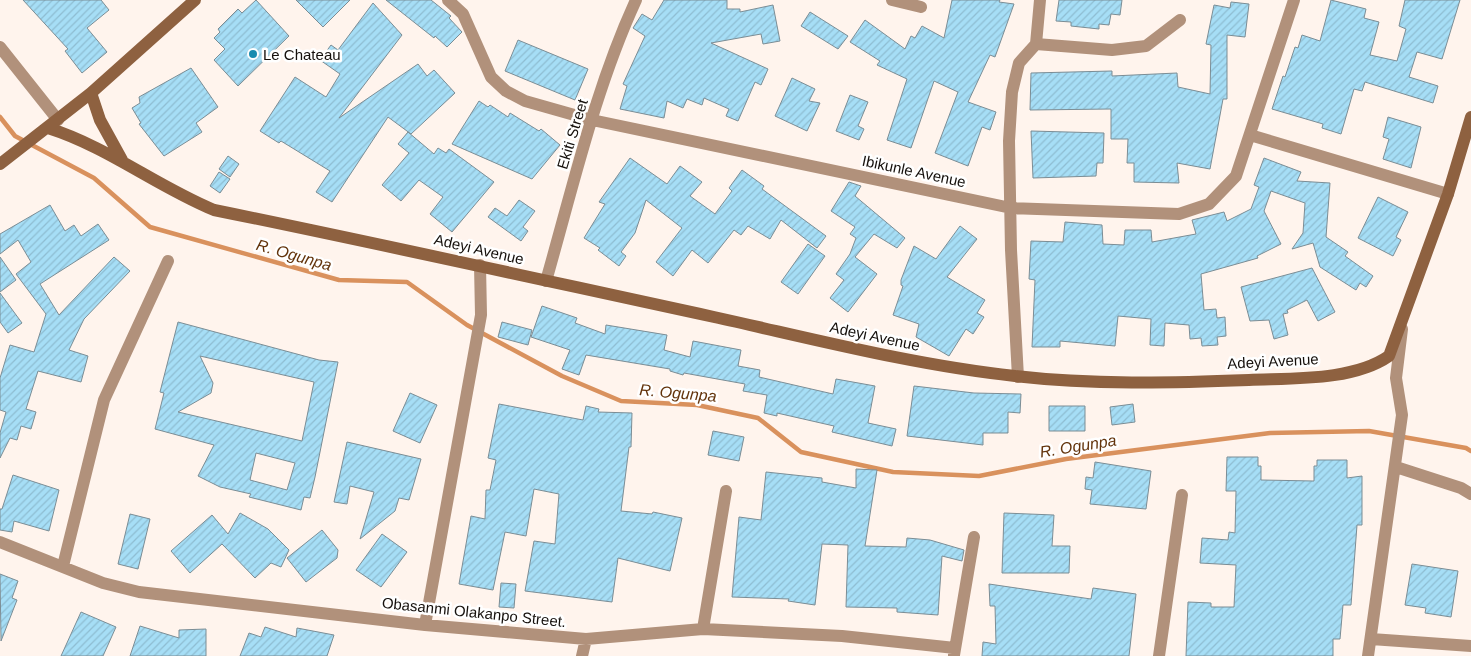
<svg xmlns="http://www.w3.org/2000/svg" width="1471" height="656" viewBox="0 0 1471 656" font-family="Arial,sans-serif">
<style>
.lines{fill:none;stroke-linecap:round;stroke-linejoin:round}
.stream{stroke:#d9915d;stroke-width:4.5}
.building{fill:url(#building-hatch);stroke:#7b8d95;fill-rule:evenodd}
.street{stroke:#b1917b;stroke-width:12}
.secondary{stroke:#8e6140;stroke-width:12}
.poi-dot{fill:#188baf;stroke:#fff;stroke-width:2}
.labels{text-anchor:middle;dominant-baseline:central;stroke-width:5;stroke-linejoin:round;paint-order:stroke}
.poi-label{font-size:15px;fill:#15100c;stroke:#fff;text-anchor:start}
.street-label{font-size:15px;fill:#15100c;stroke:#fff}
.water-label{font-size:16px;font-style:italic;fill:#63340c;stroke:#fff}
</style>
<defs>
<pattern id="building-hatch" width="6" height="6" patternUnits="userSpaceOnUse" patternTransform="scale(1.25)"><rect width="6" height="6" fill="#a6def6"/><path d="M-1 1l2-2M0 6l6-6M5 7l2-2" fill="none" stroke="#8ebdd2"/></pattern>
</defs>
<rect width="100%" height="100%" fill="#fff4ed"/>
<g class="lines">
<path class="stream" d="M0,117l15,19 79,42 56,49 189,53 68,2 60,43 95,51 59,25 76,4 61,13 43,34 92,20 86,4 87,-17 204,-26 99,-2 97,17 5,3"/>
</g>
<path class="building" d="M23,0h78l8,10 -22,18 20,24 -25,21 -17,-22 3,-2z
M256,0l33,36 -51,50 -24,-26 11,-11 -11,-11 6,-6 -2,-3 20,-20 4,4z
M296,0h54l-27,27z
M386,0h45l20,16 -2,2 13,14 -15,15 -12,-11 -1,2z
M664,0h63v9h13v3l33,-7 7,36 -17,3 -2,-10 -50,9 57,26 -7,16 -6,-3 -17,39 -12,-5 3,-7 -25,-11 -2,7 -15,-6 -4,9 -16,-7 -3,17 -44,-9 7,-23 -4,-2 22,-48 -12,-8 9,-14 10,6z
M952,0h48l-1,2 15,2 -19,53 -5,-2 -22,47 28,10 -6,18 -8,-3 -14,39 -33,-13 23,-61 -24,-11 -23,67 -24,-8 20,-61 -30,-14 3,-4 -30,-19 15,-22 40,29 6,-13 4,2 7,-12 22,12z
M1059,0h63l-2,15 -9,-1 -2,11 -10,-1v5l-28,-3v-4l-15,-1z
M1331,0l35,9 -2,9 15,4 -9,33 27,6 9,-32 -7,-3 6,-26h55l-18,59 -25,-7 -8,25 29,9 -5,17 -68,-21 -3,9 -8,-2 -13,45 -19,-6 1,-4 -51,-15 11,-33 2,1 10,-30 3,1 4,-13 18,6z
M1231,2l18,2 -4,33 -18,-2v64h-4l-13,70 -33,-6 2,20 -45,-1v-19h-7l1,-24h-17v-30l-81,1 1,-37 81,-2v5l65,-3 1,14 32,7 1,-49 -5,-1 8,-39 16,3z
M373,3l29,32 -63,83 79,-54 9,12 7,-6 21,23 -44,41 -23,-17 -56,85 -16,-10 14,-21 -49,-30 -2,2 -19,-12 35,-54 31,20 14,-23 -20,-14 11,-15 7,5z
M810,12l38,24 -10,13 -37,-23z
M518,40l70,29 -13,31 -70,-29z
M191,68l27,39 -22,16 6,9 -38,24 -25,-32 2,-1 -9,-15 8,-5 -1,-6z
M792,78l23,11 -6,12 11,2 -13,28 -32,-15z
M850,95l18,7 -10,24 6,3 -5,11 -23,-9z
M479,101l9,6 2,-2 18,12 2,-4 29,18 2,-2 19,16 -28,34 -80,-35z
M1388,117l33,10 -10,41 -28,-9 6,-20 -6,-2z
M1031,131l73,2 -1,30h-6l-1,13 -63,2z
M408,132l26,22 4,-6 8,5 3,-4 45,33 -42,50 -22,-18 13,-17 -24,-17 -18,21 -19,-16 27,-32 -11,-9z
M228,156l11,8 -9,13 -11,-8z
M630,158l37,26 13,-18 22,16 -12,14 25,18 17,-23 -3,-3 13,-18 22,16 -2,3 64,47 -9,12 -36,-28 -11,19 -22,-13 -7,9 -7,-5 -26,33 -16,-13 -19,26 -17,-14 26,-34 -36,-28 -11,33 -14,19 5,4 -7,10 -21,-16 2,-2 -16,-10 21,-34 -6,-2z
M1264,158l37,14 -4,9 33,2 -4,54 22,15 -3,4 28,20 -7,11 -6,-4 -4,7 -36,-23 -7,-24 -21,6 11,-16 2,-30 -34,-12 -7,20 17,33 -24,12 1,2 -57,16 3,36 12,-1 1,9 8,-1 1,19 -9,1 1,8 -16,1 -1,-8 -11,1 -1,-14 -24,-2 -1,23 -14,-1 1,-26 -33,-3 -3,30 -55,-5v6h-28l3,-67 -6,-1 2,-38 32,1 2,-20 37,3 1,19 21,1 1,-15h26l1,12 44,-8 -4,-14 32,-8 3,9 24,-12 8,-22 -5,-2z
M219,172l11,7 -10,14 -10,-7z
M849,182l12,4 -6,10 50,42 -8,10 -23,-14 -19,23 22,17 -29,38 -18,-14 14,-18 -8,-6 14,-20 6,-16 -6,-4 5,-7 -24,-16z
M1378,197l30,15 -12,25 5,3 -8,16 -35,-18z
M519,200l16,11 -12,16 5,4 -7,10 -33,-24 7,-9 12,8z
M50,205l15,26 9,-6 7,11 17,-12 11,16 -69,44 19,31 55,-58 16,14 -46,48 -15,31 19,6 -7,26 -43,-11 -12,38 10,3 -5,17 -10,-3 -4,14 -7,-2 -10,20v-25l6,-21 -6,-2v-32l10,-33 24,7 12,-38 -30,-40 15,-12 -13,-22 -18,14v-20z
M960,226l17,13 -30,38 38,23 -8,13 7,4 -11,17 -7,-5 -17,27 -33,-19 3,-13 -26,-9 10,-29 -2,-1v-5l13,-34 22,13z
M808,244l17,12 -27,38 -17,-12z
M0,257l16,23 -16,12z
M1312,268l23,44 -17,9 -11,-21 -20,10 1,3 -5,1 5,21 -14,4 -5,-19 -19,1 -9,-34z
M0,293l22,30 -14,10 -8,-11z
M542,306l35,12 -2,5 30,11 1,-9 61,10 -3,15 26,7 3,-16 48,9 -3,16 22,4 -1,7 74,17 3,-15 39,7 -7,37 28,6 -4,17 -60,-14 2,-6 -57,-13v3l-13,-3 3,-18 -24,-4 2,-7 -61,-11 -1,2 -13,-4v-2l-84,-14 -7,20 -17,-6 8,-19 -39,-13z
M178,322l141,38 19,2 -23,115 -5,21 -6,-1 -3,13 -52,-13 2,-3 -31,-7 -22,-11 16,-31 -59,-16 9,-36 -4,-1zM200,356l114,26 -12,59 -124,-29 33,-19 2,-10zM256,453l39,10 -8,27 -37,-10z
M502,322l30,8 -4,15 -30,-8z
M914,386l60,7 47,1 -1,19 -12,-1v21h-25v12l-76,-9z
M410,393l27,12 -17,38 -27,-12z
M499,404l84,16 3,-14 13,3 -1,3 34,1 -1,34h-2l-8,64 31,3 1,-2 29,6 -12,53 -52,-13 -6,44 -87,-11 9,-50 21,3 4,-50 -25,-5 -8,47 -21,-4 -12,58 -34,-6 12,-68 14,3 1,-29h4l6,-30 -8,-2z
M1133,404l2,18 -23,3 -2,-18z
M1049,406h36v25h-36z
M713,431l31,6 -5,24 -31,-6z
M347,442l74,17 -12,41 -10,-2 -4,13 -35,28 14,-47 -24,-6 -3,18 -13,-2z
M1227,457h31v9h3v14l53,1v-15h3v-6h30v18l15,-2v49h-5l-6,80h-8l-3,34h-7v17h-147l2,-54 23,1v4h23l2,-42 -36,-2 2,-25 26,2 1,-8 6,1 1,-42h-10z
M1095,462l56,9 -5,38 -56,-5 2,-14 -7,-1 1,-12 7,1z
M856,469l21,1 -12,76 41,1 1,-9 23,2 34,10 -2,11 -20,-5 -4,59 -41,-3v-4l-51,-1 2,-62 -26,-1 -7,61 -27,-4 1,-2 -57,-2 7,-80 22,3 5,-48 56,6v4l34,6z
M13,475l46,15 -10,41 -35,-10 -2,11 -12,-2v-21h2z
M240,513l28,16 21,21 -8,17 -10,-4 -16,15 -33,-34 -32,29 -19,-22 41,-36 16,19z
M1004,513l50,2 -2,31h18l-1,27h-67z
M130,514l20,5 -12,50 -20,-5z
M322,530l16,20 -1,8 -31,24 -19,-24z
M382,534l25,18 -26,35 -25,-17z
M1412,564l46,7 -7,46 -26,-4 1,-5 -21,-3z
M0,574l18,7 -6,17 5,2 -16,41z
M501,583l15,1 -2,24 -15,-1z
M989,584l102,15 2,-11 43,6 -7,62h-147l1,-14 13,2 -1,-38h-5z
M81,612l35,15 -13,29h-42z
M140,626l39,12v-8l27,-1v27h-76z
M265,627l31,10 1,-9 37,7 -7,21h-87l9,-23 12,4z"/>
<g class="lines">
<path class="street" d="M448,0l15,14 28,63 15,14 19,10 67,19 419,88 168,6 30,-10 27,-28 58,-176
M892,0l29,7
M1036,44l76,6 34,-4 34,-26
M0,47l58,73
M1250,135l198,59
M546,281c27,-94 49,-192 90,-281
M1018,377l-7,-127 -2,-109 3,-49 7,-29 17,-19 4,-44
M1396,467l65,21 10,6
M0,542l103,41 36,9 286,33 161,14 117,-10 139,7 113,12
M63,566l41,-166 64,-139
M425,625l56,-310 -1,-50
M703,629l23,-138
M1371,639l100,7
M954,655l20,-118
M582,656l4,-17
M1159,656l23,-161
M1368,656l34,-241 -6,-37 6,-49"/>
<path class="secondary" d="M91,93l9,27 22,40
M48,128c60,19 108,58 166,82 167,34 333,71 500,107 100,22 199,48 301,59 77,9 156,7 234,4 44,-2 104,1 140,-24l59,-162 23,-77
M0,164l91,-71 104,-93"/>
</g>
<circle class="poi-dot" cx="253" cy="54" r="5"/>
<g class="labels">
<g class="poi-label">
<text x="263" y="54">Le Chateau</text>
</g>
<g class="street-label">
<text transform="translate(572 134) rotate(-73)">Ekiti Street</text>
<text transform="translate(914 171) rotate(12)">Ibikunle Avenue</text>
<text transform="translate(479 249) rotate(13)">Adeyi Avenue</text>
<text transform="translate(875 336) rotate(12)">Adeyi Avenue</text>
<text transform="translate(1273 361) rotate(-3)">Adeyi Avenue</text>
<text transform="translate(474 612) rotate(6)">Obasanmi Olakanpo Street.</text>
</g>
<g class="water-label">
<text transform="translate(294 255) rotate(16)">R. Ogunpa</text>
<text transform="translate(678 393) rotate(5)">R. Ogunpa</text>
<text transform="translate(1078 446) rotate(-9)">R. Ogunpa</text>
</g>
</g>
</svg>
